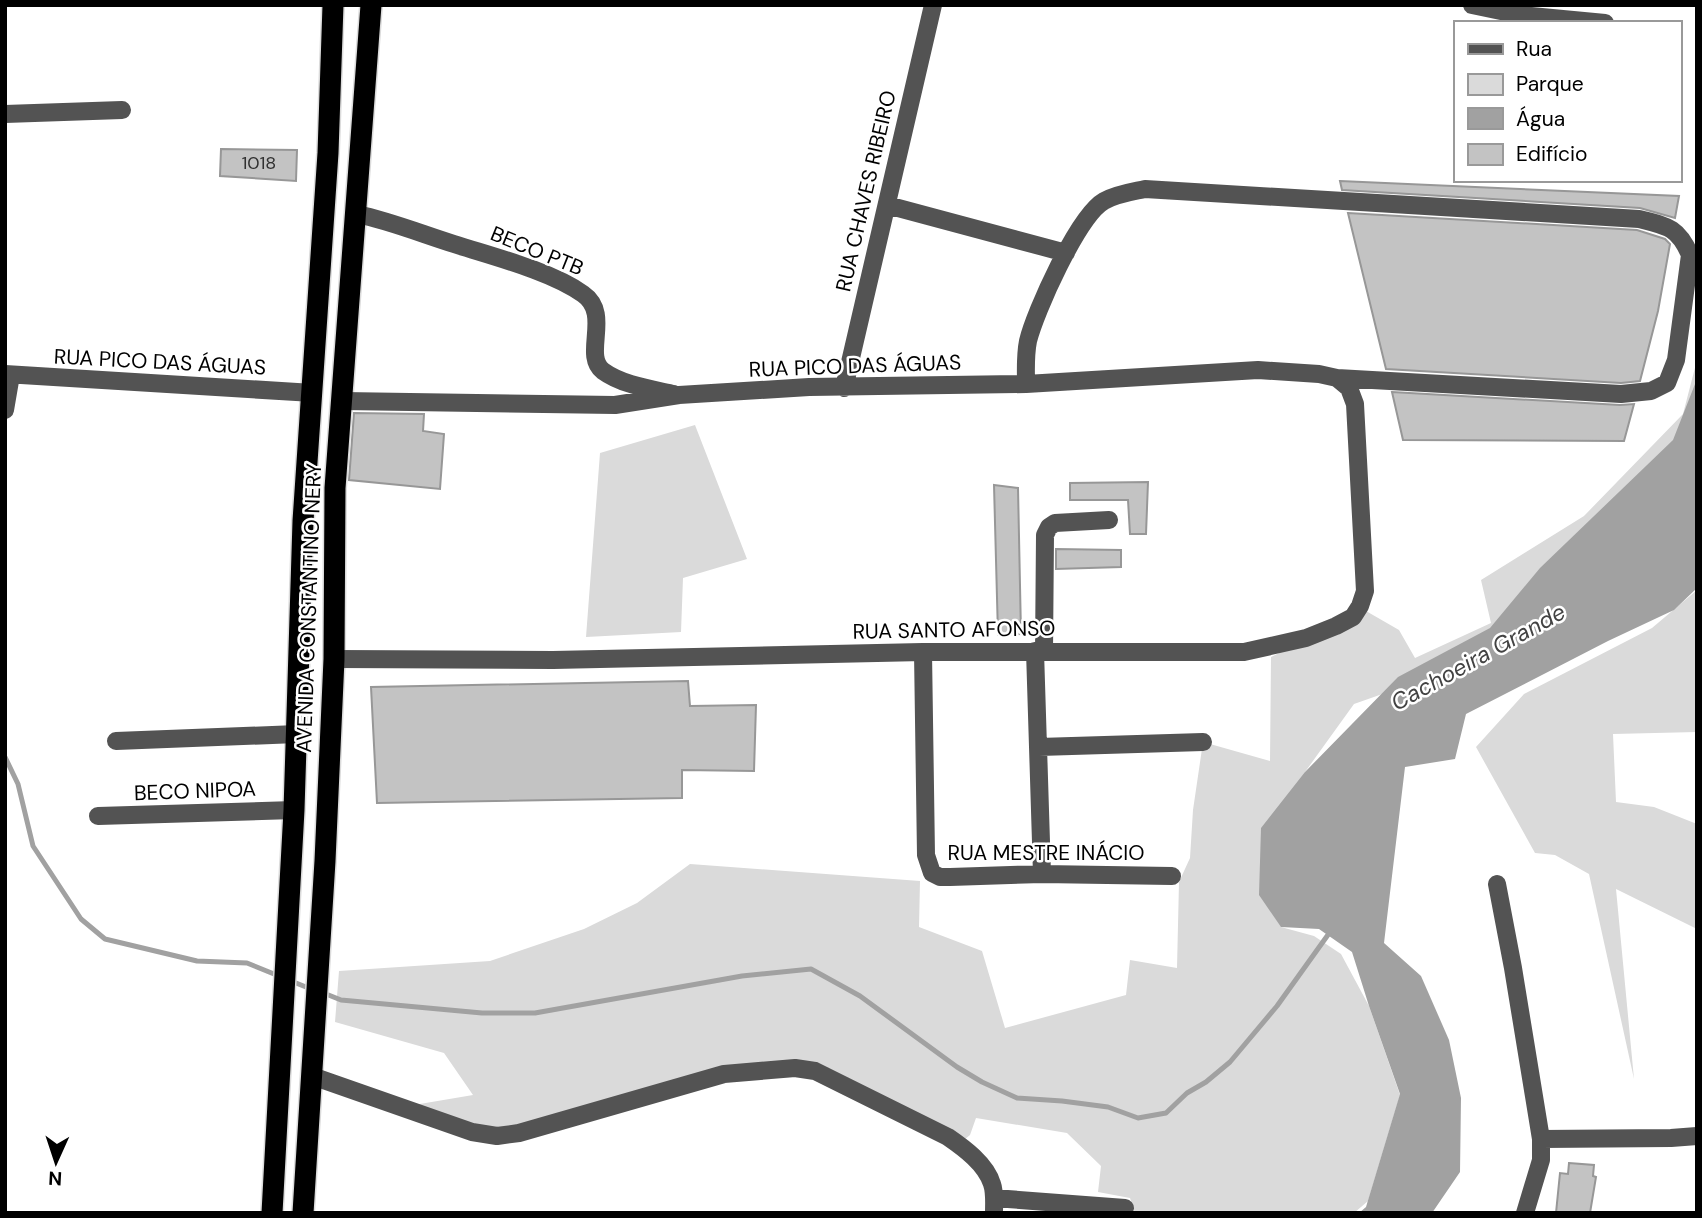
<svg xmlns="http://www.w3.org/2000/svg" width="1702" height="1218" viewBox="0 0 1702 1218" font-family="'DM Sans',sans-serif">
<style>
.green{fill:#dadada}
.water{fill:#a1a1a1}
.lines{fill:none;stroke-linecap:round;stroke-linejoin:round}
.stream{stroke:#a1a1a1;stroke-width:5}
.building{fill:#c3c3c3;stroke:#979797;stroke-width:2}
.highway-casing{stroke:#dbdbdb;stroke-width:24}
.minor{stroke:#535353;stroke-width:18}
.highway{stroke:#000;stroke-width:21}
.labels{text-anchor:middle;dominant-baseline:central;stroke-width:5;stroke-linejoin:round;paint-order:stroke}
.number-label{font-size:18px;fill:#313131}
.street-label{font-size:21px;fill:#000;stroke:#fff}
.water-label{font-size:23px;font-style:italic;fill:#424242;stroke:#fff}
</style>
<rect width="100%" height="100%" fill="#fff"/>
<path class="green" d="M1697,360v124l-204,171 -139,49 -49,68 -24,155 33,9 27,18 28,52 31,89 -32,106 -14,12h-219l-5,-15 -32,-6 3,-26 -34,-33 -91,-15 -6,17 -12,10 -163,-77 -71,6 -227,62 -95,-29 71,-12 -29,-42 -109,-31 4,-51 151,-10 94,-32 53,-26 53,-39 230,17 -1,46 63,24 23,77 121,-33 4,-35 47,8 2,-86 11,-24 3,-48 10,-68 67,19 1,-104 95,-46 33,19 16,28 76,-35 -10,-43 103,-64 99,-102z
M695,425l52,134 -64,19 -2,54 -95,5 14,-184z
M1697,590v142l-84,2 3,68 38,5 43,17v105l-81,-40 18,190 -45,-205 -34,-19 -20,-2 -59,-106 48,-53 128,-66z"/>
<path class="water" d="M1697,379v209l-23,22 -66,31 -142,73 -11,45 -50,8 -21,176 37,33 28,64 12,58 -1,74 -28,41h-73l7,-6 34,-113 -31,-88 -17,-54 -33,-23 -38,-2 -22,-32 2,-67 44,-56 93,-95 92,-49 50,-60 133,-128z"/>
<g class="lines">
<path class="stream" d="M5,757l13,27 15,62 48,73 24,20 92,22 50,2 32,13
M291,981l20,8
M321,992l20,8 141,13h53l207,-37 69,-7 49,27 97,71 25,15 35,16 45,3 46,6 30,11 28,-5 21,-20 19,-11 24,-20 47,-56 53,-74"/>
</g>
<path class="building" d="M221,149l76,1 -1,31 -76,-5z
M1340,181l339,15 -4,22 -35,-10 -298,-18z
M1348,213l289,17 28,9 5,5 -12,67 -18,70 -19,2 -235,-14z
M1392,392l228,13 14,-1 -10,37 -221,-1z
M354,413l70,1 -1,17 21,3 -4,55 -91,-9z
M1148,482l-2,52h-16l-2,-34h-58v-17z
M994,485l24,3 3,146 -23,1z
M1056,549l65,1v17l-65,2z
M688,681l2,25 66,-1 -2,66 -72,-1v28l-305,5 -6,-116z
M1569,1163l25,2 -1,11 3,1 -6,36h-34l4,-40 8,1z"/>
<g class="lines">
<g class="highway-casing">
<path id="highway" d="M272,1213l22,-403 9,-289 25,-368 5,-148
M303,1213l22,-352 9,-202 1,-171 36,-483"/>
</g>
<path class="minor" d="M1472,5l48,10 85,8
M5,114l117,-4
M887,205l179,48
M357,214c33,7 65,20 97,30 37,12 97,27 129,50 29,20 -1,61 20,77 19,14 48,18 71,23
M5,374l308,19
M1026,384c0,-14 -1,-28 2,-43 7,-29 50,-125 76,-140 12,-7 27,-9 41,-12l494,30c28,7 39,8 51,36l-14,105 -9,23 -16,8 -30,3 -284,-16
M844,388l89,-383
M5,410l6,-35
M1035,651l7,223
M923,652l3,203 6,18 8,4h10l92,-3 130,2
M1044,652l1,-117 4,-8 6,-4 54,-3
M334,659l219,1 370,-8h321l62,-14 30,-12 17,-9 7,-11 5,-15 -10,-187 -6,-16 -12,-10 -18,-4 -61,-4 -232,14 -217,3 -130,8 -64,10 -272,-4
M116,741l181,-7
M1039,747l164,-5
M98,816l196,-6
M1497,884l16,84 28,171v21l-16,53
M312,1076l160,56 25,4 22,-3 205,-59 71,-6 20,3 133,66c16,11 38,27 44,47 3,8 2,19 2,29
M1541,1139l130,-1 26,-2
M994,1198l131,10"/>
<use href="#highway" class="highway"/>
</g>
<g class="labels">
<g class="number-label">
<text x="259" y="163">1018</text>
</g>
<g class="street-label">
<text transform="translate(866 191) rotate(-77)">RUA CHAVES RIBEIRO</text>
<text transform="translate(537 251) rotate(22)">BECO PTB</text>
<text transform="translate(160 362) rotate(3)">RUA PICO DAS ÁGUAS</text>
<text transform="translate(855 366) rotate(-2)">RUA PICO DAS ÁGUAS</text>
<text transform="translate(309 608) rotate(-88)">AVENIDA CONSTANTINO NERY</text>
<text transform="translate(954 630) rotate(-1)">RUA SANTO AFONSO</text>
<text transform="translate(195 791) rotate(-2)">BECO NIPOA</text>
<text x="1046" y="853">RUA MESTRE INÁCIO</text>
</g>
<g class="water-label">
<text transform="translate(1478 657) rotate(-29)">Cachoeira Grande</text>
</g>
</g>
<rect width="1702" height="1218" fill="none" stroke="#000000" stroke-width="14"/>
<rect x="1454" y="21" width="228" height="161" fill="#ffffff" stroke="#999999" stroke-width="2"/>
<rect x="1468" y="44" width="35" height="10" fill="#535353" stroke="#999999" stroke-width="2"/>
<text x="1516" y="56" font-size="21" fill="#000000">Rua</text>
<rect x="1468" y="74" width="35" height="21" fill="#dadada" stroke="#999999" stroke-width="2"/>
<text x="1516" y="91" font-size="21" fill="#000000">Parque</text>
<rect x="1468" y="108" width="35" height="21" fill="#a1a1a1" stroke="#999999" stroke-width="2"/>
<text x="1516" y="126" font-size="21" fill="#000000">Água</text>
<rect x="1468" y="144" width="35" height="21" fill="#c3c3c3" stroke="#999999" stroke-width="2"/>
<text x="1516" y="161" font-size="21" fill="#000000">Edifício</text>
<g transform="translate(56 1162) rotate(183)" stroke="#ffffff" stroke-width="5" paint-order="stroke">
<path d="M0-5L12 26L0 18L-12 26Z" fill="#000000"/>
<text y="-10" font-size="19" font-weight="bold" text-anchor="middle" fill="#000000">N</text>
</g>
</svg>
